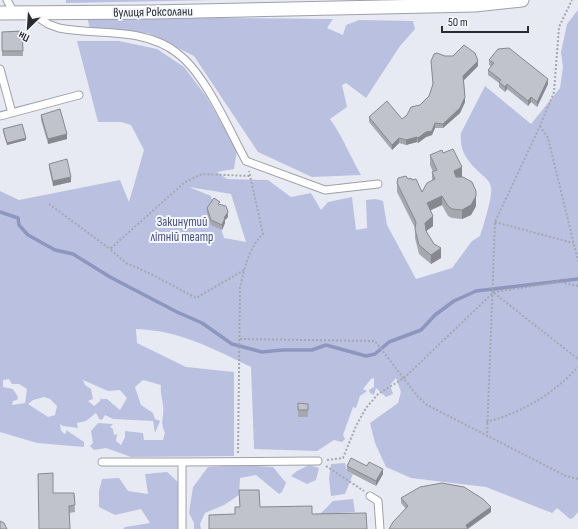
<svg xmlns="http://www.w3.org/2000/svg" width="578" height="529" viewBox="0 0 578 529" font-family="'Sofia Sans Condensed',sans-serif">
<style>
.green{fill:#bac1e0;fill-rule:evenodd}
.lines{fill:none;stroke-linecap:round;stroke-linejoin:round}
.stream{stroke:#8d96be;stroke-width:3.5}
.lane-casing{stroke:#9ea0a9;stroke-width:9}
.street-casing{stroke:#9ea0a9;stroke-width:15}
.path{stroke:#a5a7ae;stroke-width:2;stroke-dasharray:2 2;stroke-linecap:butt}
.lane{stroke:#fff;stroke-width:7}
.street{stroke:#fff;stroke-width:13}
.wall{fill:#a6a8af}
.shaded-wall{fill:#87888f}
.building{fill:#c1c3cc;stroke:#87888f}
.labels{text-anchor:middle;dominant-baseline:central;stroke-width:4;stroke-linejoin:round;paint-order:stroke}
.street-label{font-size:13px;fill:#2a2b2e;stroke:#f5f7ff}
.park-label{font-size:13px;fill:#464f86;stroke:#f5f7ff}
</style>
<rect width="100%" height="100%" fill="#e8eaf3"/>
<path class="green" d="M66,0h151l-151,3z
M578,10v502l-5,6 -3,1 -13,-11 -5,5 -66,-26 -75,-9 -25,-11 -11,-24 -5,-20 28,-20 3,-11 -5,-14 -6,7 3,9 -7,3 -10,-9 -2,7 -4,-2 -1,-3 5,-3v-9l-3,1 -8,10 4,2 -7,5 -4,12 -3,-1 -10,28 2,4 -3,3 -8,-2 -17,11 -63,-2 -3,-82c-40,-19 -69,-36 -115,-38l1,14 49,24 48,5v84l-103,1 -25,-9 -12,2 -4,-4 3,-3 -2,-12 7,-8 15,1 -3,3 3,2 1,6 3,-1 -1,7 5,4 4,-8v-6l18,2 1,7h19l2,-7c-6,-13 0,-16 -2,-28 -1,-8 -3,-13 -2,-20l-18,-5 -8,7 6,18 12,8 2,6 5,2 -5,12 -2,-12 -40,-2 -8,-4 -3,5 -3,-1 -3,-6 -10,8 -9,2 1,5 -15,-2 -3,-2 1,6 3,4 2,-1v-3l18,12v5l-47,-4 -37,-11v-241l19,9 101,-20 9,22 15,-52 -13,-25 -10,-3h-23l-21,-81h42l38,8 27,18 22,29 31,54 -3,19 -17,3 10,7 41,1 23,17 20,-4 10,17 7,-8 24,-5 4,33 11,-2 -1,-28 10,-1 7,2 4,24 29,54 36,-11 20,-27 8,-5c3,-9 13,-41 11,-48 -1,-8 -6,-10 -11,-15 -12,-11 -21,-22 -19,-40l24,-47 46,38 29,-36 3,-21 -2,-15 6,-28zM189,187l42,7 15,48 -22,-4 -13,-42zM9,379l3,5h7l8,5 -2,14 -13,2 1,-4 4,-1 1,-3 -5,-8 -10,-2v-7zM83,380l25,11 12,-1 7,8 -7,12 -13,-11h-6v-3l-1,5 -6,5 -6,-5 5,-2 -2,-10 -6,-4zM44,397l6,2 7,7 -2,9 -7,2 -20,-13 5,-4z
M87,17l246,2 -6,9 16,7 3,-10 13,-5 54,1 2,8 -15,17 -34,52 -20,-15 -4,2 5,22 -17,12c13,18 20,37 31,56l-49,2 -54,-25 -64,-96 -46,-23 -58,-4z
M345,463l2,8 6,3 -8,20 -14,2 -2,-17 2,-15z
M240,465l33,2 13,16 -4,9 -3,2 -23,-19 -16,3 -1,17 -15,10 -19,8 -5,11 1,5h-7v-6l-5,-10 4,-26 15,-20z
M309,465l10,3 -3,12 -9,4 -16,-8 6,-5z
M167,472l11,10v47h-55l2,-2 25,-4 -9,-14 -26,6 -16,-8v-16l3,-12 17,-1 9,13 20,3 -3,-20z
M353,499l2,13 -35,2 13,-13z"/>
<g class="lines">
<path class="stream" d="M0,212l18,6 1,7 9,10 27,15 18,4 37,23 67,35 25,11 30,21 30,8 20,-2h30l14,-5 40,11 9,-2 14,-12 32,-12 14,-15 19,-14 22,-10 102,-12"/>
<g class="lane-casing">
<path id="lane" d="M7,0l7,13
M33,14l15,10 11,4c26,5 53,3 79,8 14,3 28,8 39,17 28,20 52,77 69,108l79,29 53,-6
M0,69l12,44
M0,116l79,-21
M102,462h80
M370,496l8,5 2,28
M182,529v-67l136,-1"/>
</g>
<g class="street-casing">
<path id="street" d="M0,13l152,-1 323,-7 47,-5"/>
</g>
<path class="path" d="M540,126l8,12 30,123
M49,204l61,45
M495,222l78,21
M244,270l-48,28 -45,-24 -25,-11 -16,-14 75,-67 17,-8 48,2
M494,293l84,66
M240,339l135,2 43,56 9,8 139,71 12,3
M486,422c36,-9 67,-28 92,-55
M487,437l8,-215 45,-96 14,-34 5,-65 13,-27
M238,453l2,-165c4,-19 9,-41 23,-54l-14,-63
M327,460l16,-2 13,-32 10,-18 12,-14 26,-16 90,-86 66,-10 18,4
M326,466l38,25"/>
<use href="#lane" class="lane"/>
<use href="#street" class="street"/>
</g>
<path class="wall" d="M22,31l1,25h-21v-24z
M445,56l33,10 -14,14 1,22 -5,11 -17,15h-8l-3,7 -6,2 -8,6 -1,-1 -11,3 -7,-2 -7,7 -23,-28v-5l33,2 18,-14 9,-9 4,-11 -2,-24z
M489,60l59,24 -11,23 -6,-5 -3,4 -21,-17 -2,3 -6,-5v-4l-11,-8v-5l3,-4 -2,-1z
M41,115l26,24 -19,5 -7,-24z
M3,129l23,11 -19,5 -4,-13z
M443,153l19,24 14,29 -5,9 -9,4 -10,-1 -4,-2 -6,-11 -12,5 3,16 -7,5 15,27 -10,6 -12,-10 -4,-16v-10l-18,-36v-9l11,-4 4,1 10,12 10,-12v-8h1l-3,-7v-10z
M49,164l22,18 -18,4 -4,-18z
M220,204l8,13 -3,3v3l-3,7 -11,-5 -4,-12v-5z
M308,404v13h-10v-7z
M347,466h20l16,8 -7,12 -29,-15z
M53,493h21l1,19 -6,1z
M401,498l90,14 -23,17 -62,-20 -5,-6z"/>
<path class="shaded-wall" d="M478,61v5l-15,15v-5z
M548,79v5l-11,23v-5z
M507,84v5l-2,3v-5z
M465,97v5l-5,11 -17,15v-4z
M531,97v5l-3,4v-5z
M435,123v5l-3,7 -6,2 -8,6v-5z
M67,134v5l-19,5v-5z
M417,137v5l-11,3v-5z
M26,138v2l-19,5v-2z
M399,138v5l-7,7v-5z
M462,167v10l-8,3v-9z
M71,177v5l-18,4v-5z
M476,191v15l-5,9 -9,4v-9z
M442,196v9l-15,7v-9z
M228,212v5l-3,3v3l-3,7v-5l2,-7z
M433,216v10l-8,6v-9z
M441,248v10l-10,6v-9z
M383,469v5l-7,12v-5z
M491,507v5l-24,17 -1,-4z"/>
<path class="building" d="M22,31l1,20h-21v-19z
M464,45l11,8 3,8 -15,15 2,21 -5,11 -17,16 -8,-1 -3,8 -6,1 -8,6 -1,-1 -11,3 -7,-2 -7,7 -23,-28 18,-16 15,18 5,-4 4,-8 9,-2 9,-9 4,-12 -2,-23 3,-7 3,-1 8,3h8z
M509,48l39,31 -11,23 -6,-5 -3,4 -21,-17 -2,3 -6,-5 2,-2 -13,-10 6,-7 -5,-3 9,-11z
M60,109l7,25 -19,5 -7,-24z
M22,124l4,14 -19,5 -4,-14z
M453,149l9,18 -8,4 2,6h7l9,5 4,9v5l-5,9 -9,5 -10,-1 -4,-3 -6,-10 -15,7 6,13 -8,7 1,8 8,13 7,4 -10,7 -12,-10 -4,-16 1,-7 -19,-39 1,-5 8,-2 2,3 3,-1 1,2 4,-1 6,13 5,-9 8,-4 -3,-7 5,-2 -7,-15 12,-5 1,3z
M67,159l4,18 -18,4 -4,-17z
M214,198l6,4 -2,2 8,2 2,6 -4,6h1l-3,7 -11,-5 -4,-12z
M298,403l10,1v6h-10z
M351,458l16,8 2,-4 14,7 -7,12 -29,-15z
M53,473v20h21l1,12 -6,1 1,23h-31l-1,-55z
M442,483l22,4 19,12 8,8 -25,18 2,4h-79l4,-7 15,-16 -7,-8 19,-11z
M239,490h20l1,17 52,-1v8l54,-1 1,16h-158v-14l26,-1v-7h5z
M0,521l4,2 3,6h-7z"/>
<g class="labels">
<g class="street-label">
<text transform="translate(153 12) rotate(-1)">вулиця Роксолани</text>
</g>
<g class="park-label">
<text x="182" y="222">Закинутий<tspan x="182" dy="15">літній театр</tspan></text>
</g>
</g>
<g transform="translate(28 28) rotate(205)" stroke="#f5f7ff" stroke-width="3" paint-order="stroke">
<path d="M0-3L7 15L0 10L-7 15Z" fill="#2a2b2e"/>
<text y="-6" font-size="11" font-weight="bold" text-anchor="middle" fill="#2a2b2e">Пн</text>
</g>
<path d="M442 26v6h86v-6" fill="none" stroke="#2a2b2e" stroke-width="2"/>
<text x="448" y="26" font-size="12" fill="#2a2b2e" stroke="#f5f7ff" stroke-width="3" paint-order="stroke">50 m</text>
</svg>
